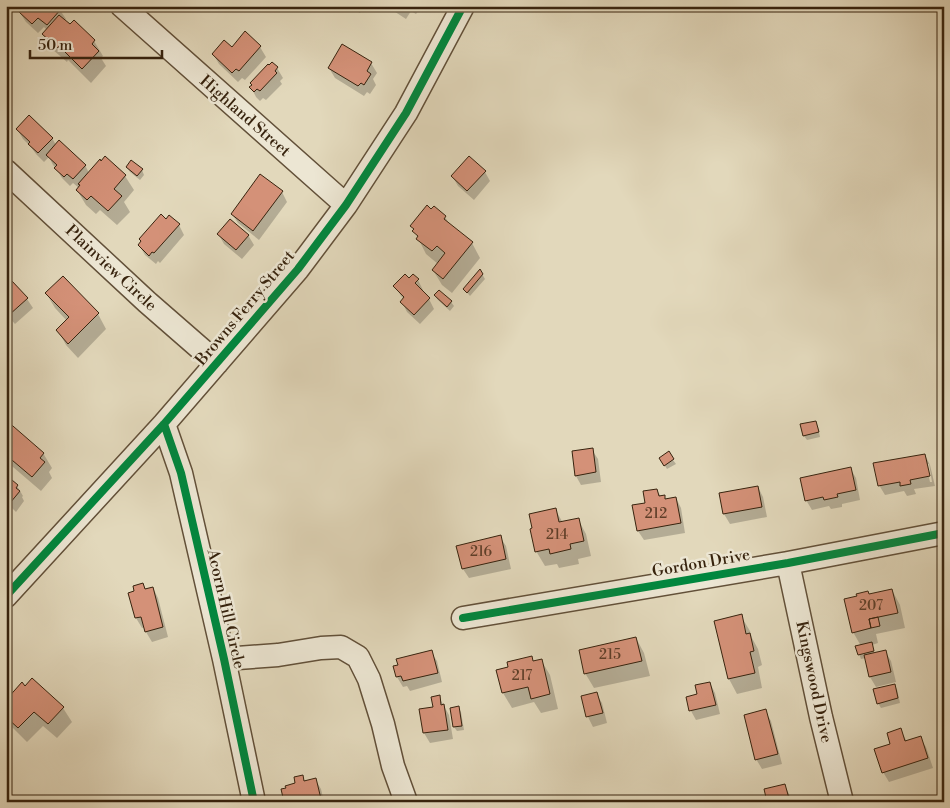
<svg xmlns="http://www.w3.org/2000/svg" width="950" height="808" viewBox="0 0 950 808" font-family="'Libre Bodoni',serif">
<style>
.shadow{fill:#0003;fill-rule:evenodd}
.building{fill:#d49178;stroke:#37230e}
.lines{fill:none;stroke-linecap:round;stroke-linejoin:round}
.minor-casing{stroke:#625039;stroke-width:25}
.minor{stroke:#ece6d3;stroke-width:22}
.cycleway-casing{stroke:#ece6d3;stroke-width:11}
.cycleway{stroke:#00873e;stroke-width:8}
.labels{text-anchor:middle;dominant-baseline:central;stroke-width:5;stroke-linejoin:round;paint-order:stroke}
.number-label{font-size:14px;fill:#5e3e28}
.street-label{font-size:16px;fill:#37230e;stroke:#ece6d3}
</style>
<rect width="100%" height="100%" fill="#e2d8bb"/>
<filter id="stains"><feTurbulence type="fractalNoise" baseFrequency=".004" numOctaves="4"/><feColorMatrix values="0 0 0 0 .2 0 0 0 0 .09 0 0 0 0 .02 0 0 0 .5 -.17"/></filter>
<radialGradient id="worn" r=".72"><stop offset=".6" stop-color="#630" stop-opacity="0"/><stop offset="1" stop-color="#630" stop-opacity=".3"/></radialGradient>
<path class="shadow" d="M22,6h35l3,4 6,9 -2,2 30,20 9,15 -2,2 5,8 -15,17 -23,-23 -1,2 -15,-13 -9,-15 4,-4 -3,-3 -6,6 -12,-11 -6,-9 4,-5z
M348,6h16l-4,7z
M386,6h39l-3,6 -3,-2 -3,4 -5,-3 -5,8z
M245,33l15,14 6,10 -21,23 -3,-2 -4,4 -19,-18 -6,-10 19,-5z
M371,63l6,10 -4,6 3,6 -6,9 -3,-2 -3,4 -29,-18 -6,-10z
M277,68l6,10 -3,3 2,3 -16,16 -3,-2 -3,3 -4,-4 -5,-10z
M17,129l35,9 4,7 29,20 4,8 36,3 9,14 -10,12 6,10 -13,13 -17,-15 -4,4 -10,-9 -9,-15 2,-2 -6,-5 -3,3 -8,-8 -6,-10 -3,-3 -4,-8 -5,5 -8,-8 -5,-7 -8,-8z
M127,167l15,3 2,5 -4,5 -10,-8z
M485,172l5,9 -16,19 -16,-14 -6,-10z
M282,192l5,10 -28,38 -21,-17 -6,-9z
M432,211l13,6 5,8 22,18 8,15 -28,35 -10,-8 -9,-15 5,-6 -12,-10 -14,-28z
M166,221l13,4 5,10 -24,28 -2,-2 -2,3 -11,-9 -6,-10z
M219,235h29l6,10 -12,14 -18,-15z
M482,274l3,5 -15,17 -6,-7z
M413,275l5,5 5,10 -1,2 7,7 5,10 -14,15 -13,-12 -5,-10 2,-3 -3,-3 -6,-10 14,-7z
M6,287l21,12 6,9 -18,16 -9,-10z
M439,292l12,10 3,4 -4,5 -12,-11 -3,-4z
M46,293l52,21 8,15 -28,29 -12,-13 -8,-15 9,-9 -12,-13z
M815,422l3,5 2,10 -13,3 -3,-4 -2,-11z
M6,423l37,30 9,15 -3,4 3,6 -11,13 -35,-30z
M592,450l6,9 3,23 -20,3 -5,-9z
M925,455l5,10 5,21 -21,3 2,5 -9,2 -3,-5 -19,4 -6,-10zM926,464h3l3,18h-2z
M660,458l13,2 3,4 -9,5z
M850,468l6,10 4,22 -18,4v3l-11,2 -2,-3 -17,4 -6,-10z
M6,477l11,9 6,10 -1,1 2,4 -8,11 -4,-4 -2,2 -4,-3z
M758,487l5,10 4,20 -37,7 -6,-10 -3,-20z
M657,490l4,7h3l2,3 10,-2 5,10 4,25 -41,7 -6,-9 9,-27z
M555,509l8,14 15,-4 8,15 5,22 -13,3 1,5 -20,4 -2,-4 -12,2 -9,-15z
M500,537l6,9 5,23 -42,9 -6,-9z
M143,584l3,6 7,-2 5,10 10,39 -16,5 -6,-10 -1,-5 -3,1 -6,-10 -7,-24 7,-2z
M892,590l8,15 5,23 -29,6 2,9 -6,2 3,9 10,-3 6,10 5,21 -20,5 -6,-10 -4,-19 -5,1 -2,-5 2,-8 -8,-14 16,-37z
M741,616l9,15 2,7 6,11 4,16 -4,2 4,21 -25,6 -8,-15z
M636,638l8,15 6,23 -56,12 -9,-15z
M431,652l6,9 5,21 -32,9 -3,-5 -4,1 -6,-10 -2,-10z
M532,658l2,4 7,-2 9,15 8,34 -17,4 -7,-11 -22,6 -9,-15 7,-25z
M710,683l5,10 5,21 -24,6 -5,-9 -3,-13 11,-3z
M894,685l3,4 3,14 -19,5 -3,-5z
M25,688l38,20 9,14 -15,16 -14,-12 -16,16 -15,-15 -6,-9v-9l3,-5 -2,-3z
M596,693l6,10 5,20 -14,4 -5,-10 -6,-20z
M439,697l10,18 4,24 -23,4 -6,-10 -3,-23 13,-2z
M458,707l3,5 3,18 -7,1 -3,-4z
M765,711l6,10 11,43 -20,5 -6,-10z
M901,730l6,12 13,-4 6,9 7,21 -44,14 -6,-10 9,-27z
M302,776l3,6 10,-3 6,10 3,13h-39z
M785,786l5,10 2,6h-24z"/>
<path class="building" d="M24,6h34l3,3 -14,16 -9,-7 -6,6 -13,-12z
M59,15l11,9 4,-4 21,20 -3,4 7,7 -17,18 -23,-23 -1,2 -16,-14z
M245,31l16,15 -22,25 -3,-2 -4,4 -20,-19 12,-14 8,7z
M342,44l30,18 -5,9 4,3 -7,11 -3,-2 -3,3 -30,-18z
M272,62l6,5 -3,4 2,2 -17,18 -3,-2 -3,3 -5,-5 3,-2 -2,-2 18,-19 1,1z
M29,115l24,23 -15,15 -10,-9 2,-2 -14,-13z
M59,140l27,25 -13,14 -6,-5 -3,3 -10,-9 3,-3 -11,-10z
M105,156l21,19 -12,14 8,7 -14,15 -17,-15 -4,4 -11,-10 4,-5 -2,-1 22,-25 1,2z
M469,156l17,15 -19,20 -16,-15z
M131,160l12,9 -6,7 -11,-9z
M260,174l23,17 -30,40 -22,-17z
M427,205l4,4 3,-3 12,10 -2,3 29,23 -30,37 -11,-9 13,-17 -8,-7 -5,5 -16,-12 2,-3 -6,-5 2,-2 -4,-3z
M161,214l5,5 3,-4 11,9 -26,29 -2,-1 -3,4 -11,-11 3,-4 -2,-2z
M230,219l19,16 -13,15 -19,-16z
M480,269l3,5 -16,19 -4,-4z
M405,274l4,4 4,-4 6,5 -4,4 15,15 -16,17 -14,-13 4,-5 -11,-11z
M63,276l36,37 -31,31 -12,-14 13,-13 -24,-24z
M11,280l17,18 -19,17 -3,-3v-27z
M439,290l13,11 -5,6 -13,-12z
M6,420l38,33 -4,5 5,4 -13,15 -26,-22z
M816,421l3,11 -16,4 -3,-12z
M593,448l3,24 -21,4 -3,-25z
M669,451l5,8 -10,7 -5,-8z
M925,454l5,22 -20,4 1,4 -11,2v-4l-22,4 -5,-23z
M851,467l5,23 -19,4 1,3 -14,3 -1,-3 -18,4 -5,-23z
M6,475l12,10 -2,3 4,3 -10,12 -4,-3z
M758,486l4,21 -39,7 -4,-21z
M657,489l2,7 6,-1v4l11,-2 5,26 -44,8 -5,-26 13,-2 -2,-12z
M556,508l3,14 20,-4 5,23 -14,3 1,5 -21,5 -1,-5 -14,3 -5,-23 2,-1 -3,-14z
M501,535l5,24 -44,10 -6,-23z
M143,583l2,6 8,-2 10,40 -18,5 -4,-15 -6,1 -7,-25 6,-2 -1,-5z
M892,589l6,24 -29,6 2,9 -19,5 -8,-34 13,-3 -1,-2 12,-3 1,3z
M742,614l4,20 4,-1 4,18 -4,1 5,21 -27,6 -14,-58z
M878,617l2,9 -9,2 -2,-9z
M636,637l6,24 -58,13 -5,-24z
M872,642l2,9 -16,4 -3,-9z
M432,650l6,23 -35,8 -2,-5 -5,1 -3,-11 5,-1 -2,-6z
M886,650l5,22 -22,5 -5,-22z
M532,656l1,5 9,-2 8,35 -19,5 -3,-12 -26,6 -6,-23 12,-3 -1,-5z
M32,678l32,29 -16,17 -14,-12 -16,16 -12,-11v-10l3,-3 -3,-4 16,-18 3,4z
M710,682l6,23 -27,6 -3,-14 11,-3 -2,-9z
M895,684l3,14 -21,6 -4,-15z
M597,692l6,21 -17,4 -5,-21z
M440,695l1,10 3,-1 4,26 -25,3 -4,-24 14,-2 -2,-10z
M459,706l3,20 -9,1 -3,-19z
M766,709l12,45 -23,6 -11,-45z
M901,728l4,13 16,-5 7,22 -46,15 -8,-24 16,-5 -3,-11z
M303,775l1,6 12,-3 5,21 -14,3h-23l-3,-13 5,-1 -1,-2 10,-3 -1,-6z
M785,784l5,18h-23l-3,-13z"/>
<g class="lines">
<g class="minor-casing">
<path id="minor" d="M122,6l224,199
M6,171l141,131 70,61
M164,424l17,49 43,186 30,143
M788,563l33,154 21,85
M6,596l158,-172 134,-155 48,-64 60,-92 57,-107
M463,618l325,-55 156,-30
M224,659l54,-4 43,-7 20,-1 17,10 11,22 14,45 10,42 13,36"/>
</g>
<use href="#minor" class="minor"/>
<g class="cycleway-casing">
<path id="cycleway" d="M164,424l17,49 43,186 30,143
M6,596l158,-172 134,-155 48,-64 60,-92 57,-107
M463,618l325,-55 156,-30"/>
</g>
<use href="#cycleway" class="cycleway"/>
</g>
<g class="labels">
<g class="number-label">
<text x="656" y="514">212</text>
<text x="557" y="535">214</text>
<text x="481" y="552">216</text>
<text x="871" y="606">207</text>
<text x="610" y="655">215</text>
<text x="522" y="676">217</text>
</g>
<g class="street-label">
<text transform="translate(245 116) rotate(41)">Highland Street</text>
<text transform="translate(111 268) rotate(43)">Plainview Circle</text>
<text transform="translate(245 308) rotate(-50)">Browns Ferry Street</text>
<text transform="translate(701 563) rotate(-10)">Gordon Drive</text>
<text transform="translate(226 609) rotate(77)">Acorn Hill Circle</text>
<text transform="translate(814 682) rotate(78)">Kingswood Drive</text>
</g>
</g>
<rect width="950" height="808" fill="none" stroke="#e2d8bb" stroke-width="25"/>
<rect x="8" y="8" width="935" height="793" fill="none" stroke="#37230e" stroke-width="2.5"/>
<rect x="12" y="12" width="925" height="783" fill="none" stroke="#37230e"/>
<path d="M30 50v8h132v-8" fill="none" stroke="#37230e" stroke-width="2.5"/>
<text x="38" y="50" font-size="15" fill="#37230e" stroke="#ece6d3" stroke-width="4" paint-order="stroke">50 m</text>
<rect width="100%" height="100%" filter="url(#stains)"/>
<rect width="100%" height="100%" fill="url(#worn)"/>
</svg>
